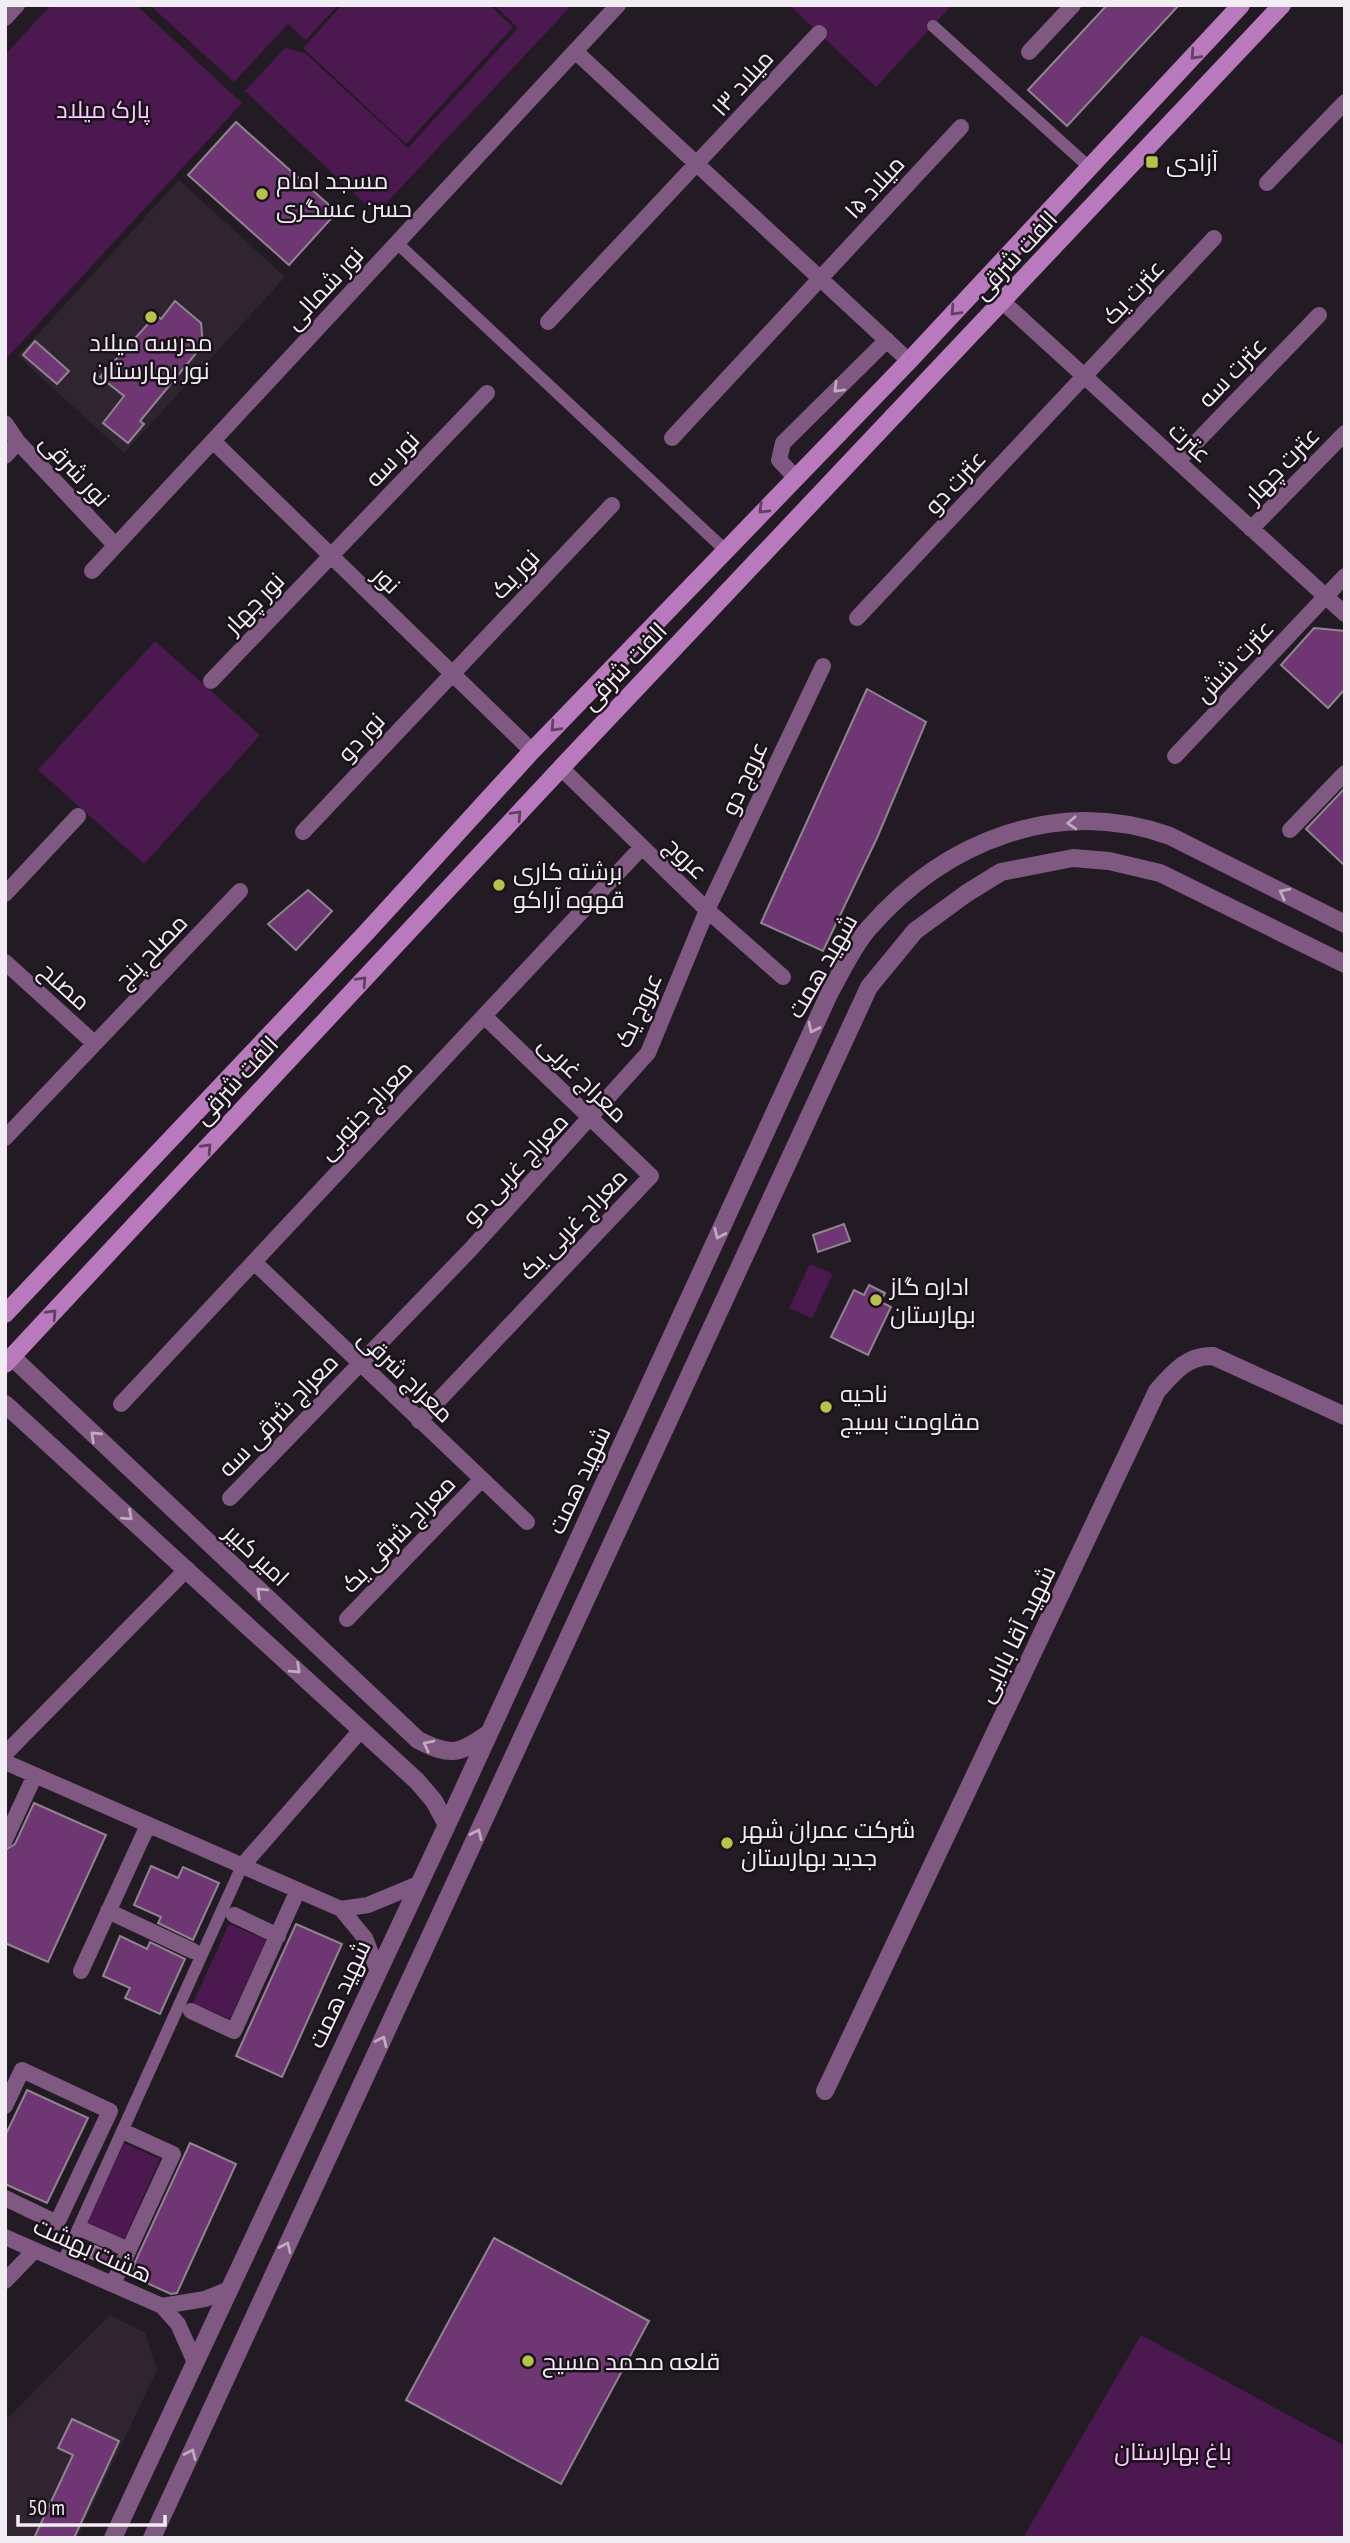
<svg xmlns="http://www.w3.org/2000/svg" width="1350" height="2543" viewBox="0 0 1350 2543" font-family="'PT Sans Narrow',Cairo,sans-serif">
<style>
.built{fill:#302430}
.green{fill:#4c1850}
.building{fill:#6f3674;stroke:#8f858f;stroke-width:2}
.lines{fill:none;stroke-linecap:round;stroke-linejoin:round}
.pedestrian{stroke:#805983;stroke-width:12}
.minor{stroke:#805983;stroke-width:16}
.tertiary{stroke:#805983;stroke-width:18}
.secondary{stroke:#b979bd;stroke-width:18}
.oneway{stroke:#624063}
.oneway2{stroke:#bfaac1}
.poi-dot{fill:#b6c249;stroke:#1a121a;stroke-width:2.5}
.labels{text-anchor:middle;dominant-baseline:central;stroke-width:5;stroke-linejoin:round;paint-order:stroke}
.street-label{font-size:24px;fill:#f2edf3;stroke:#1a121a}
.park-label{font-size:24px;fill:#fccaff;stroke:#1a121a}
.poi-label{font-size:24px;fill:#f2edf3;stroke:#1a121a;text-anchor:start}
</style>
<rect width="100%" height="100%" fill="#231b24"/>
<path class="built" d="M179,180l106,97 -161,176 -106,-97z
M110,2315l35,18 12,37 -80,168h-72v-117z"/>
<path class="green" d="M51,5h85l106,98 -237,257v-305z
M150,5h188l-32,35 -18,-16 -54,58z
M342,5h148l23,22 -107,117 -103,-96z
M494,5h78l-196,209 -131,-123 40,-43 20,5 103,95 110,-120z
M789,5h163l-76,82z
M155,641l105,94 -116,129 -106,-94z
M810,1264l23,10 -21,44 -23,-10z
M229,1924l37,16 -36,79 -37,-16z
M124,2143l36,16 -36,80 -37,-17z
M1141,2335l204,111v92h-322z"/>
<path class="building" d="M1107,5h72l-112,121 -39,-36z
M236,122l101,90 -48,53 -101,-90z
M175,301l26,22 2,22 -63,76 4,3 -16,19 -25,-20 21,-27 -24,-19 56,-62 5,4z
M35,341l34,30 -12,13 -34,-29z
M1314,628l31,3v58l-17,19 -47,-43z
M867,689l59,33 -49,116 -54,113 -62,-28z
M1345,788v78l-39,-37z
M308,890l24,21 -36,39 -28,-26z
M844,1224l6,17 -32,11 -5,-17z
M869,1285l16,8 -4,9 10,5 -23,48 -37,-18 23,-47 10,5z
M34,1803l72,32 -58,127 -43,-19v-93l10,-6z
M151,1866l27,12 5,-11 36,16 -26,57 -35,-17 3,-6 -27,-12z
M296,1924l46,20 -60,133 -46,-21z
M120,1936l27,13 3,-7 35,17 -25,55 -35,-16 5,-10 -27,-12z
M27,2090l61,28 -41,85 -42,-19v-48z
M190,2143l46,21 -59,129 -6,1 -42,-19z
M494,2238l155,83 -88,163 -155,-84z
M95,2246l20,9 -5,11 -20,-8z
M72,2419l47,22 -45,97h-40l39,-83 -15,-7z"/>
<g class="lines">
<path class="pedestrian" d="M933,26l156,141
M397,243l327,306
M63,2262l179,-396"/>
<path class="minor" d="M5,18l12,-13
M575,51l334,310
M1029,52l44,-47
M1267,183l78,-81
M1004,303l341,311
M548,322l271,-289
M5,423l13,19 97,103
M672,438l289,-311
M213,441l319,310
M5,456l13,-14
M1178,461l141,-146
M795,477l-16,-17 4,-17 104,-103
M1251,529l94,-96
M92,571l526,-566
M857,618l357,-380
M211,681l276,-288
M1175,756l170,-180
M561,768l146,142 76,67
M1290,830l55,-57
M303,832l309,-327
M5,894l73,-78
M5,962l89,81
M5,1138l235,-247
M254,1262l273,260
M121,1404l521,-557
M419,1421l232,-245 -167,-160
M230,1498l240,-248 178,-197 59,-143 116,-244
M347,1619l134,-139
M5,1754l182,-185
M5,1762l336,147
M5,1840l30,-65
M242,1866l119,-136
M108,1911l85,40
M234,1915l44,21
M81,1971l67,-146
M378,1971l-13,-33 -24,-29 27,-4 48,-20
M191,2011l43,20 64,-141
M5,2106l17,-36 88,41 -53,112 -52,-25
M84,2230l45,20
M5,2237l157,69
M5,2281l30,-31
M113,2284l60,-130 -44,-20
M194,2360l-16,-36 -16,-18 43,-7 22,-9"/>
<path class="tertiary" d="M12,1357l406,383c33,17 42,14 71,-7
M5,1404l412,377 17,20 13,24
M825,2091l332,-700c16,-18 30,-36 56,-35l132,60
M113,2538l334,-713 383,-833c12,-21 23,-46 39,-64 76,-87 188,-132 301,-92l175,88
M152,2538l717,-1551 46,-56 52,-38 34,-21 72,-14 36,3 51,12 185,91"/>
<path class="secondary" d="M5,1314l359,-379 168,-184 377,-390 332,-356
M5,1364l556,-596 721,-763"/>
</g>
<defs><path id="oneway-chevron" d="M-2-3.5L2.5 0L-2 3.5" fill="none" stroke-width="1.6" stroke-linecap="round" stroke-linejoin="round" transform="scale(1.75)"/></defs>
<g class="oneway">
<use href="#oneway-chevron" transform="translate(1195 55) rotate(133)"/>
<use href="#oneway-chevron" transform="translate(955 311) rotate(133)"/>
<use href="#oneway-chevron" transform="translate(763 509) rotate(135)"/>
<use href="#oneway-chevron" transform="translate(555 727) rotate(133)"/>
<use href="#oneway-chevron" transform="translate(517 815) rotate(-47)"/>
<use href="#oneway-chevron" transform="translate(362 981) rotate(-47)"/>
<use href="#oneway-chevron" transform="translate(207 1148) rotate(-47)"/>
<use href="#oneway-chevron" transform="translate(52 1314) rotate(-47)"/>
</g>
<g class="oneway2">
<use href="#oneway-chevron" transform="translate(838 388) rotate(135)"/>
<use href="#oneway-chevron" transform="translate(1072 823) rotate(177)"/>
<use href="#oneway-chevron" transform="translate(1284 893) rotate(-153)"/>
<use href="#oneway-chevron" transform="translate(813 1028) rotate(115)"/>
<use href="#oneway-chevron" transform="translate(719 1234) rotate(115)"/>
<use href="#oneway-chevron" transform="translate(95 1436) rotate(-137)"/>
<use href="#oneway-chevron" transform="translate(128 1516) rotate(42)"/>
<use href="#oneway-chevron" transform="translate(261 1592) rotate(-137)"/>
<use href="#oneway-chevron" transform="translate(296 1669) rotate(43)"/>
<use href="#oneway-chevron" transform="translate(428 1745) rotate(-153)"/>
<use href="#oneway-chevron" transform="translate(477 1834) rotate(-65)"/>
<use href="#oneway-chevron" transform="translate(382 2041) rotate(-65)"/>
<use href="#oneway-chevron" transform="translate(286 2247) rotate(-65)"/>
<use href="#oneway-chevron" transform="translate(191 2454) rotate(-65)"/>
</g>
<g class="poi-dot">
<rect x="1145" y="155" width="14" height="14" rx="3.5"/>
<circle cx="262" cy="194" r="7"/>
<circle cx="151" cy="317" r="7"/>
<circle cx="499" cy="885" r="7"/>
<circle cx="876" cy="1300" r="7"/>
<circle cx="826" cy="1407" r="7"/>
<circle cx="727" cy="1843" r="7"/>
<circle cx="528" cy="2361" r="7"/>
</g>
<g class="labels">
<g class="street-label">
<text transform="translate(742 83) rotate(-48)">میلاد ۱۳</text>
<text transform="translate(874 187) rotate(-47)">میلاد ۱۵</text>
<text transform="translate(1015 255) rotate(-47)">الفت شرقی</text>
<text transform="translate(324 288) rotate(-47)">نور شمالی</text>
<text transform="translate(1133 292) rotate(-47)">عترت یک</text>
<text transform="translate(1232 372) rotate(-46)">عترت سه</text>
<text transform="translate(1190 442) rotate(42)">عترت</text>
<text transform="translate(392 459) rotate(-46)">نور سه</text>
<text transform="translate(1282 465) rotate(-46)">عترت چهار</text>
<text transform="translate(75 470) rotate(47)">نور شرقی</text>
<text transform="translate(955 482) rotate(-47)">عترت دو</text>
<text transform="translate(515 574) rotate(-46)">نور یک</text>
<text transform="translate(387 580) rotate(44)">نور</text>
<text transform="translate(254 603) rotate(-46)">نور چهار</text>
<text transform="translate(1234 661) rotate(-47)">عترت شش</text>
<text transform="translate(624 666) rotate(-46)">الفت شرقی</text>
<text transform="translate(361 737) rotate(-47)">نور دو</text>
<text transform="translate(744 778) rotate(-65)">عروج دو</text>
<text transform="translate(686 858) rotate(44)">عروج</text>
<text transform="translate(151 951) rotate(-46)">مصلح پنج</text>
<text transform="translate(822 966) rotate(-60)">شهید همت</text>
<text transform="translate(65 986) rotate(42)">مصلح</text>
<text transform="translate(638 1010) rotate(-65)">عروج یک</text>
<text transform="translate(583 1079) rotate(44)">معراج غربی</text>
<text transform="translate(236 1080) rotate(-47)">الفت شرقی</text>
<text transform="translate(365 1110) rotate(-47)">معراج جنوبی</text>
<text transform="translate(515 1169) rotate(-47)">معراج غربی دو</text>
<text transform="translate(573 1224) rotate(-46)">معراج غربی یک</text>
<text transform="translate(406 1376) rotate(44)">معراج شرقی</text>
<text transform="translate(278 1415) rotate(-46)">معراج شرقی سه</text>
<text transform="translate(579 1480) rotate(-65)">شهید همت</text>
<text transform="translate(398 1534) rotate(-46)">معراج شرقی یک</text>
<text transform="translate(257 1555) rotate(43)">امیر کبیر</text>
<text transform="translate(1016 1634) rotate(-64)">شهید آقا بابایی</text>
<text transform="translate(339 1994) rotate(-65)">شهید همت</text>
<text transform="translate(93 2250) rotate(24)">هشت بهشت</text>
</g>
<g class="park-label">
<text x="103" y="109">پارک میلاد</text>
<text x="1173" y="2451">باغ بهارستان</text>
</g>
<g class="poi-label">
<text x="1166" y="162">آزادی</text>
<text x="276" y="180">مسجد امام<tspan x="276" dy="28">حسن عسگری</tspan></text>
<text x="151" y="342" text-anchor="middle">مدرسه میلاد<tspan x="151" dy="28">نور بهارستان</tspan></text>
<text x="513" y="871">برشته کاری<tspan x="513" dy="28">قهوه آراکو</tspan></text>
<text x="890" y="1286">اداره گاز<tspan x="890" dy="28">بهارستان</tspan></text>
<text x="840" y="1393">ناحیه<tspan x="840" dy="28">مقاومت بسیج</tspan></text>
<text x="741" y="1829">شرکت عمران شهر<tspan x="741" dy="28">جدید بهارستان</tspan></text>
<text x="542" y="2361">قلعه محمد مسیح</text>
</g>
</g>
<rect width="1350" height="2543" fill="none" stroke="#f2edf3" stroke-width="14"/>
<path d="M18 2515v10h147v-10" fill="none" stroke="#f2edf3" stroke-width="3.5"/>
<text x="28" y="2515" font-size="21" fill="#f2edf3" stroke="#1a121a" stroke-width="5" paint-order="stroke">50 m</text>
</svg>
